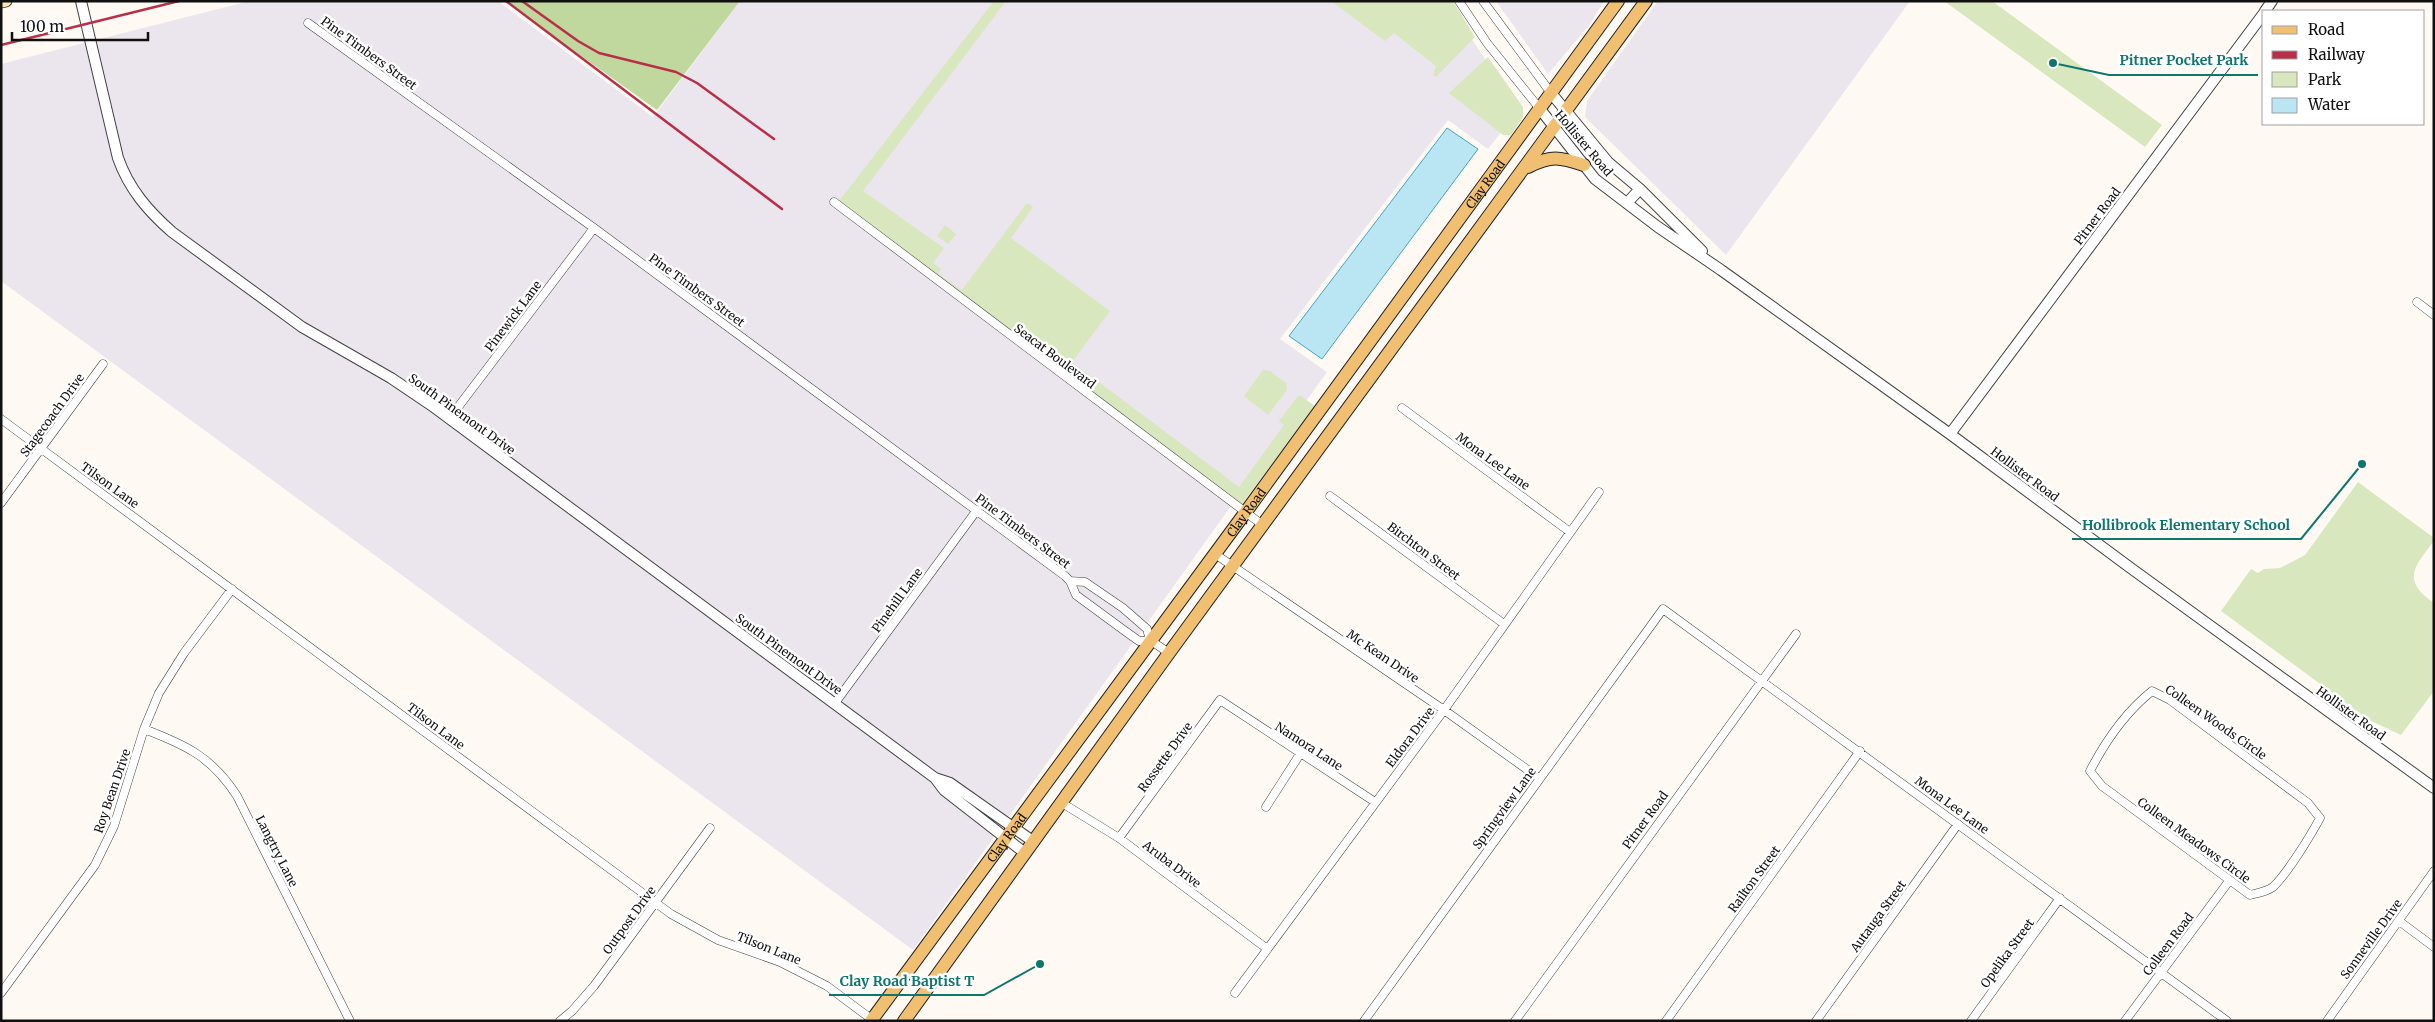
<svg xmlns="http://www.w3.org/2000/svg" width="2435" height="1022" viewBox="0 0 2435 1022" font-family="Merriweather,serif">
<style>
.industrial{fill:#ebe5ed}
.green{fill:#d9e7be}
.forest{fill:#c0d79e}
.water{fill:#bae6f3;stroke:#46a4c5}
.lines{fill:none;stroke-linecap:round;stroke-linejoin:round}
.minor-casing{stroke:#434343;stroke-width:9}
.tertiary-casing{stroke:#434343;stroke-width:12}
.secondary-casing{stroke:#323232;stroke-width:13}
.primary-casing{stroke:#212121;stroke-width:14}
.minor{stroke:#fff;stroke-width:8}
.tertiary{stroke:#fff;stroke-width:10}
.secondary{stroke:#fae8b2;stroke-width:11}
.primary{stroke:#f0bf71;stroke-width:12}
.rail{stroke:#b82f49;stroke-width:2.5}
.labels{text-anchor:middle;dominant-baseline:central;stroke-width:5;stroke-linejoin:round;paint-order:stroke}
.street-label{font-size:12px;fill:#101010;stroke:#fff}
.leader{fill:none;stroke:#0f766e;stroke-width:2}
.callout-dot{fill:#0f766e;stroke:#fff;stroke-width:2}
.callout-label{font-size:14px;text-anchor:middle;font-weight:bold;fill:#0f766e;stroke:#fff;stroke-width:5;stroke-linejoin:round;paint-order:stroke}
</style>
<rect width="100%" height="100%" fill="#fefaf3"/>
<path class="industrial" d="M250,1h248l155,116 87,-116h706l73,108 -31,40 -40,-29 -168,219 47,33 -414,578 -912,-669v-217z
M1496,1h108l-14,23 -42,50z
M1658,1h252l-184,254 -141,-138 2,-16z"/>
<path class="green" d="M994,1h12l-143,190 81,57 -11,15 8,6 -3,5 24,16 65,-87 6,4 -22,31 99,73 -38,51 167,125 45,-62 -5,-4 20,-26 16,11 -73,98 -403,-303z
M1331,1h122l22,36 -39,40 -3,-2 3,-9 -42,-33 -9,8z
M1944,1h48l170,124 -17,22z
M1488,57l35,50v10l-12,18h-8l-54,-42z
M945,225l11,9 -8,10 -11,-8z
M1263,370l7,1 16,12 1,7 -19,25 -24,-19z
M2358,482l76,56v3c-20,26 -33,39 0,62v88l-33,44 -32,-15 -148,-109 30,-42 7,4 6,-4 16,-1 25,-13z"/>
<path class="forest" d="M504,1h236l-83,109z"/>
<path class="water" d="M1447,128l31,21 -156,210 -33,-23z"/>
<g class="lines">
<g class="minor-casing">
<path id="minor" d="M1459,1l28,42 53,66
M1483,1l68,92
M308,23l286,205 471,348 5,5 6,14 49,36 14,10 11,-1 19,13
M834,202l430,324
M2417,302l17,13
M1402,408l168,124
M1,419l670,495 47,26 62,22 47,24 47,35
M449,419l145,-191
M1330,496l174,128
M1,503l102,-139
M1215,554l229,156 95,68
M1070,581l15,1 38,26 24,21 3,11
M2152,691l18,9 138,103 12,15c-9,17 -33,56 -47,69 -7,5 -15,6 -23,8l-148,-109 -12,-15c15,-29 37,-60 62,-80z
M835,703l142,-193
M144,729c42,16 68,28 93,67l113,225
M1062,803l57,35 147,110
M1266,807l34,-53
M1119,838l101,-138 155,102
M2399,921l35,26
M1,993l94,-128 19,-39 30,-97 15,-36 25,-40 48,-64
M1235,993l209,-283 155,-218
M560,1021l12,-10 22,-25 116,-158
M1364,1021l299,-412 564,412
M1515,1021l281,-387
M1666,1021l194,-270
M1816,1021l142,-197
M1971,1021l89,-123
M2125,1021l104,-140
M2327,1021l107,-150"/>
</g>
<g class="tertiary-casing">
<path id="tertiary" d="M81,1l37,157c11,31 30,53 54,74l130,95 89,51 40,27 504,373 15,5 84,59
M2265,11l7,-10
M1551,93l57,69 32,27 62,62
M1540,109l55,70 63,48 63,43 229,164 182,135 302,219
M1627,203l13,-14
M1950,434l314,-421
M935,778l9,12 81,63"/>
</g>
<g class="secondary-casing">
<path id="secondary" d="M1,2l5,-1"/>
</g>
<g class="primary-casing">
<g id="primary">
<path d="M1528,167c23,-12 32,-10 56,-2"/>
<path id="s1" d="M871,1021l374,-508 373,-512"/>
<path d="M904,1021l265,-368 477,-652"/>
</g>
</g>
<use href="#minor" class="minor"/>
<use href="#tertiary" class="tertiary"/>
<use href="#secondary" class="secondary"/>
<use href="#primary" class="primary"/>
<path class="rail" d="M506,1l276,208
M522,1l56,40 21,12 77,19 21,11 77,56
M1,45l178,-44"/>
</g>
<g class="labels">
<g class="street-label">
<text transform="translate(369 53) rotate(36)">Pine Timbers Street</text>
<text transform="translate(1584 143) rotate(50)">Hollister Road</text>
<text stroke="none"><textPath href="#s1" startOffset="1038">Clay Road</textPath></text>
<text transform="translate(2097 216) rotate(-53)">Pitner Road</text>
<text transform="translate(697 290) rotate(36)">Pine Timbers Street</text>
<text transform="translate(513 316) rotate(-53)">Pinewick Lane</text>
<text transform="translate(1055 356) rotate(37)">Seacat Boulevard</text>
<text transform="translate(462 414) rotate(36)">South Pinemont Drive</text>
<text transform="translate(52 415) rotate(-54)">Stagecoach Drive</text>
<text transform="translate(1493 461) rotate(36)">Mona Lee Lane</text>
<text transform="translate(2025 474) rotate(37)">Hollister Road</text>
<text transform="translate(110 485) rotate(36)">Tilson Lane</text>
<text stroke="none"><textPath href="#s1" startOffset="632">Clay Road</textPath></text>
<text transform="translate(1023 531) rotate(37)">Pine Timbers Street</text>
<text transform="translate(1424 551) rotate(37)">Birchton Street</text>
<text transform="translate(897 600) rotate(-54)">Pinehill Lane</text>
<text transform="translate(789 654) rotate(36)">South Pinemont Drive</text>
<text transform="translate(1383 656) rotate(34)">Mc Kean Drive</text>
<text transform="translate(2351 713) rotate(36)">Hollister Road</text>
<text transform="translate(2216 722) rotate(35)">Colleen Woods Circle</text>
<text transform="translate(436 726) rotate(37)">Tilson Lane</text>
<text transform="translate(1410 737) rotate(-53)">Eldora Drive</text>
<text transform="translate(1309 746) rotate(33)">Namora Lane</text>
<text transform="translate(1165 757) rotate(-54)">Rossette Drive</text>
<text transform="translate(112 791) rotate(-71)">Roy Bean Drive</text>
<text transform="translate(1952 805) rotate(36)">Mona Lee Lane</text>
<text transform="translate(1504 808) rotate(-54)">Springview Lane</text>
<text transform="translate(1645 820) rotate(-54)">Pitner Road</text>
<text stroke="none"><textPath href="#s1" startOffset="228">Clay Road</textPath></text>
<text transform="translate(2194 840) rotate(36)">Colleen Meadows Circle</text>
<text transform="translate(277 851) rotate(63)">Langtry Lane</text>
<text transform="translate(1172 864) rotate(37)">Aruba Drive</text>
<text transform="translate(1754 879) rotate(-54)">Railton Street</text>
<text transform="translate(1878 916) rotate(-54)">Autauga Street</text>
<text transform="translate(629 920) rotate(-54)">Outpost Drive</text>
<text transform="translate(2371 939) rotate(-54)">Sonneville Drive</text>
<text transform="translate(2168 944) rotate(-53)">Colleen Road</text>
<text transform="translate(769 948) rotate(22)">Tilson Lane</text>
<text transform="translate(2007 953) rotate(-54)">Opelika Street</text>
</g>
</g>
<path class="leader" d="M2053 63L2109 75H2258M2362 464L2301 539H2072M1040 964L984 995H829"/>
<g class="callout-dot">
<circle cx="2053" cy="63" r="5"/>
<circle cx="2362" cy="464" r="5"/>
<circle cx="1040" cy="964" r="5"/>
</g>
<g class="callout-label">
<text x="2184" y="65">Pitner Pocket Park</text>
<text x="2186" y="530">Hollibrook Elementary School</text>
<text x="907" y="986">Clay Road Baptist T</text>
</g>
<rect width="2435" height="1022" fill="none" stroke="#101010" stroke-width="5"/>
<rect x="2262" y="10" width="162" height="115" fill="#ffffff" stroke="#9f9f9f"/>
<rect x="2272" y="26" width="25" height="8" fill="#f0bf71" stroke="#9f9f9f"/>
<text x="2308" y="35" font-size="15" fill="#101010">Road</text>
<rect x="2272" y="51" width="25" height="8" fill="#b82f49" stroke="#9f9f9f"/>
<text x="2308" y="60" font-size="15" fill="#101010">Railway</text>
<rect x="2272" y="72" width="25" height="15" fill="#d9e7be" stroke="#9f9f9f"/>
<text x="2308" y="85" font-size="15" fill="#101010">Park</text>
<rect x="2272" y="98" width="25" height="15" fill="#bae6f3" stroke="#9f9f9f"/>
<text x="2308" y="110" font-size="15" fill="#101010">Water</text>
<path d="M12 32v8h136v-8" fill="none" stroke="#101010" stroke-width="2.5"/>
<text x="20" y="32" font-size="15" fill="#101010" stroke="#ffffff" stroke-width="4" paint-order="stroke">100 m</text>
</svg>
